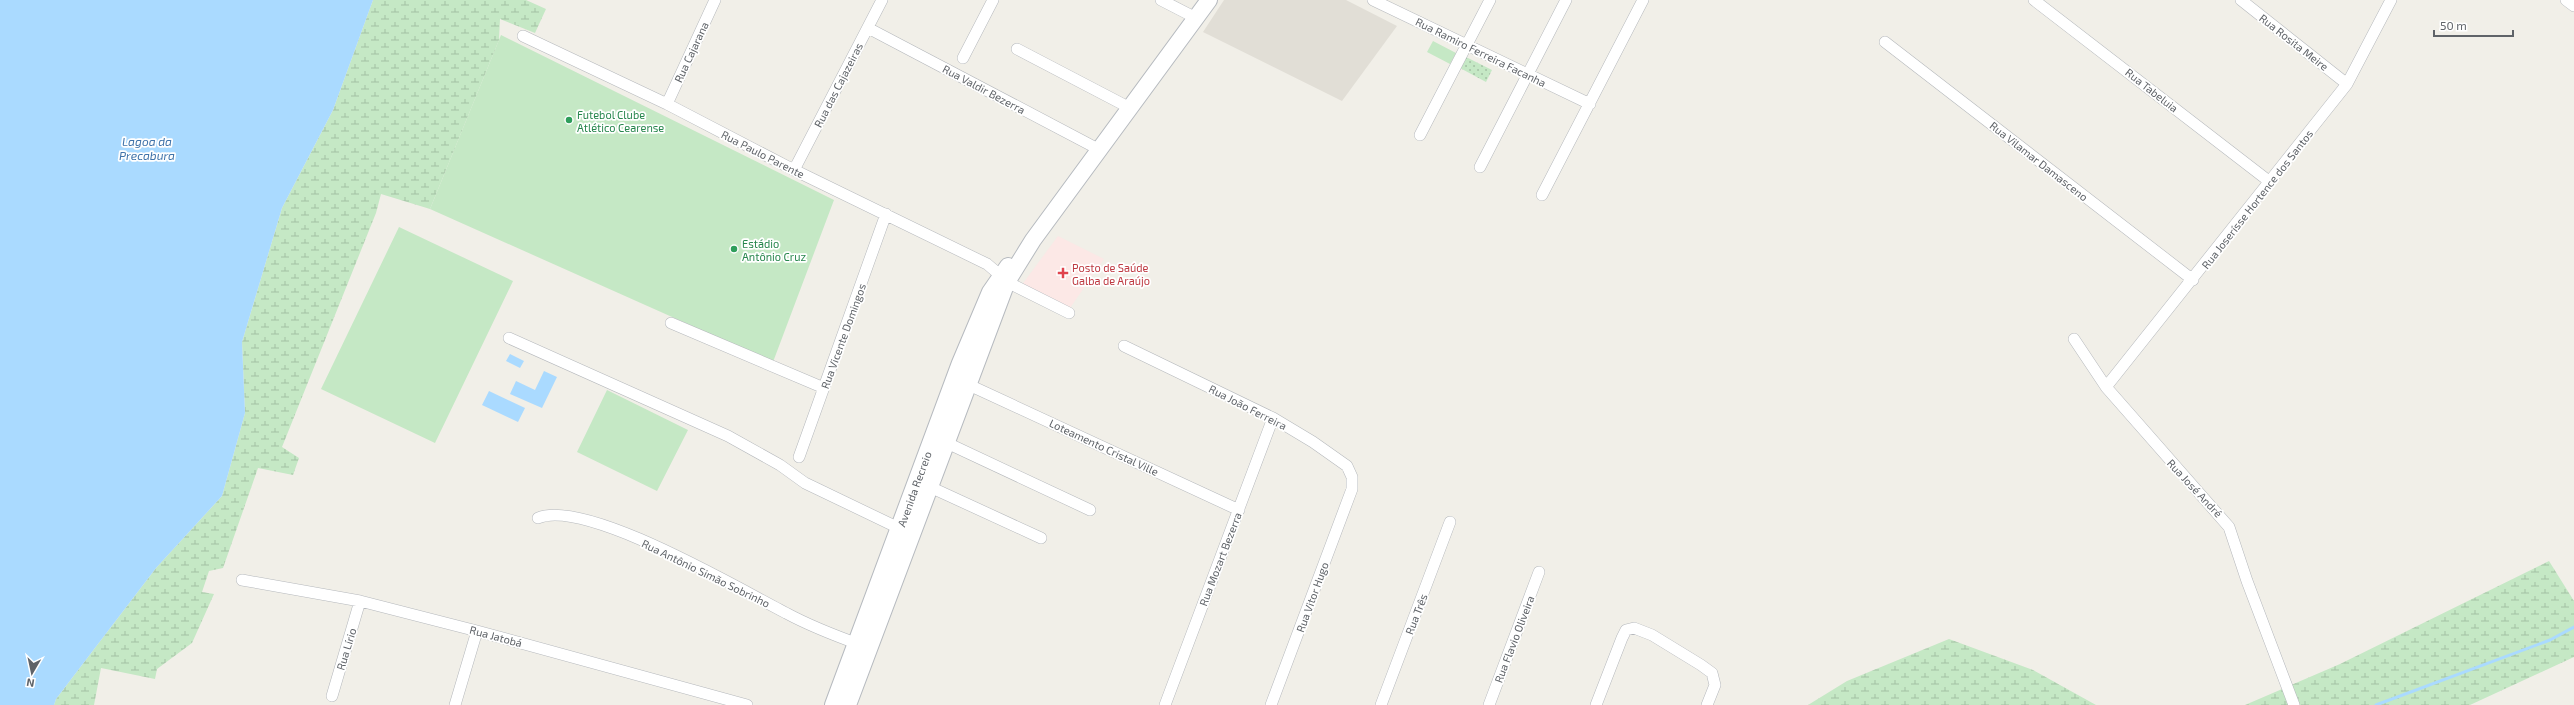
<svg xmlns="http://www.w3.org/2000/svg" width="2574" height="705" viewBox="0 0 2574 705" font-family="'Exo 2',sans-serif">
<style>
.education{fill:#e1ded6}
.medical{fill:#fce8e6}
.grass{fill:#c5e8c5}
.wetland{fill:url(#wetland-marsh)}
.park{fill:url(#park-dots)}
.water{fill:#aadaff}
.lines{fill:none;stroke-linecap:round;stroke-linejoin:round}
.stream{stroke:#aadaff;stroke-width:3}
.street-casing{stroke:#b5b8bc;stroke-width:12}
.secondary-casing{stroke:#b6babf;stroke-width:18}
.street{stroke:#fff;stroke-width:11}
.secondary{stroke:#fff;stroke-width:16}
.leisure-dot{fill:#2e9e5b;stroke:#fff;stroke-width:1.5}
.health-dot{fill:#e0444e;stroke:#fff;stroke-width:1.5}
.labels{text-anchor:middle;dominant-baseline:central;stroke-width:3.5;stroke-linejoin:round;paint-order:stroke}
.street-label{font-size:11px;fill:#5f6368;stroke:#fff}
.leisure-label{font-size:11px;fill:#27864d;stroke:#fff;text-anchor:start}
.health-label{font-size:11px;fill:#be3a42;stroke:#fff;text-anchor:start}
.water-label{font-size:12px;font-style:italic;fill:#4174aa;stroke:#fff}
</style>
<defs>
<pattern id="wetland-marsh" width="20" height="14" patternUnits="userSpaceOnUse"><rect width="20" height="14" fill="#c5e8c5"/><path d="M1 5h8M5 5V1M11 12h8M15 12V8" fill="none" stroke="#a3c0a4"/></pattern>
<pattern id="park-dots" width="8" height="8" patternUnits="userSpaceOnUse"><rect width="8" height="8" fill="#c5e8c5"/><path d="M2 2h.1M6 6h.1" fill="none" stroke="#a3c0a4" stroke-width="1.8" stroke-linecap="round"/></pattern>
</defs>
<rect width="100%" height="100%" fill="#f1efe8"/>
<path class="education" d="M1224,0h122l51,26 -55,75 -139,-69z"/>
<path class="medical" d="M1058,236l46,23 -34,49 -49,-22z"/>
<path class="grass" d="M501,35l333,165 -61,162 -343,-153z
M1433,41l23,12 -6,11 -23,-12z
M399,227l114,54 -78,162 -114,-54z
M607,390l81,40 -31,61 -80,-39z"/>
<path class="wetland" d="M373,0h153l20,9 -11,24 -35,-14 -1,21 -69,169 -49,-15 -5,19 -94,234 17,11 -6,17 -35,-7 -35,100 -14,3 -7,21 12,2 -22,49 -35,26 -2,10 -54,-11 -7,37h-40l2,-6 100,-131 66,-72 23,-83 -3,-71 40,-134 51,-98z
M2549,561l25,40v56l-104,48h-225l95,-41z
M1949,639l84,31 63,35h-288l39,-24z"/>
<path class="park" d="M1466,57l26,13 -6,12 -26,-14z"/>
<path class="water" d="M0,0h373l-40,110 -51,98 -40,134 3,71 -23,83 -66,72 -100,131 -2,6h-54z
M510,354l14,7 -4,7 -14,-7z
M544,371l13,6 -15,31 -32,-14 6,-13 19,9z
M489,391l36,17 -7,14 -36,-17z"/>
<g class="lines">
<path class="stream" d="M2376,705l174,-65 24,-13"/>
<g class="street-casing">
<path id="street" d="M1161,0l35,18
M1373,0l217,104
M2034,0l236,182
M2241,0l106,84
M2566,0l8,6
M868,28l232,122
M523,36l144,68 127,66 193,94 13,11
M1885,42l308,238
M1017,49l113,59
M963,58l30,-58
M667,104l48,-104
M1420,135l70,-135
M1480,167l86,-167
M794,170l88,-170
M1542,195l101,-195
M1007,282l62,31
M671,323l153,65
M509,338l219,98 52,29 25,18 100,48
M2074,339l32,48 123,140 18,54 47,124
M1124,346l149,72 40,24 34,24 5,11v12l-81,216
M969,385l270,125
M2106,387l241,-303 44,-84
M947,443l143,67
M799,457l87,-243
M930,487l111,51
M538,518c47,-20 201,71 248,95 24,13 50,23 75,32
M242,580l118,21 117,30 270,74
M332,696l28,-95
M455,705l22,-74
M1165,705l108,-287
M1381,705l69,-183
M1489,705l50,-133
M1596,705l26,-67 4,-8 8,-2 18,7 49,30 11,8 3,12 -8,20"/>
</g>
<g class="secondary-casing">
<path id="secondary" d="M833,705l127,-342 30,-71 18,-26
M848,705l159,-423 26,-42 176,-240"/>
</g>
<use href="#street" class="street"/>
<use href="#secondary" class="secondary"/>
</g>
<g class="leisure-dot">
<circle cx="569" cy="120" r="4"/>
<circle cx="734" cy="249" r="4"/>
</g>
<path class="health-dot" d="M1061 267h4v4h4v4h-4v4h-4v-4h-4v-4h4z"/>
<g class="labels">
<g class="street-label">
<text transform="translate(2294 42) rotate(38)">Rua Rosita Meire</text>
<text transform="translate(691 52) rotate(-65)">Rua Cajarana</text>
<text transform="translate(1481 52) rotate(26)">Rua Ramiro Ferreira Facanha</text>
<text transform="translate(838 85) rotate(-63)">Rua das Cajazeiras</text>
<text transform="translate(984 89) rotate(28)">Rua Valdir Bezerra</text>
<text transform="translate(2152 90) rotate(38)">Rua Tabeluia</text>
<text transform="translate(763 154) rotate(27)">Rua Paulo Parente</text>
<text transform="translate(2039 161) rotate(38)">Rua Vilamar Damasceno</text>
<text transform="translate(2257 199) rotate(-52)">Rua Joserísse Hortence dos Santos</text>
<text transform="translate(843 336) rotate(-70)">Rua Vicente Domingos</text>
<text transform="translate(1248 407) rotate(27)">Rua João Ferreira</text>
<text transform="translate(1104 447) rotate(25)">Loteamento Cristal Ville</text>
<text transform="translate(2195 488) rotate(47)">Rua José André</text>
<text transform="translate(914 489) rotate(-70)">Avenida Recreio</text>
<text transform="translate(1220 559) rotate(-69)">Rua Mozart Bezerra</text>
<text transform="translate(706 573) rotate(26)">Rua Antônio Simão Sobrinho</text>
<text transform="translate(1312 597) rotate(-70)">Rua Vitor Hugo</text>
<text transform="translate(1416 614) rotate(-69)">Rua Três</text>
<text transform="translate(496 636) rotate(15)">Rua Jatobá</text>
<text transform="translate(1514 639) rotate(-69)">Rua Flavio Oliveira</text>
<text transform="translate(346 649) rotate(-73)">Rua Lírio</text>
</g>
<g class="leisure-label">
<text x="577" y="114">Futebol Clube<tspan x="577" dy="13">Atlético Cearense</tspan></text>
<text x="742" y="243">Estádio<tspan x="742" dy="13">Antônio Cruz</tspan></text>
</g>
<g class="health-label">
<text x="1072" y="267">Posto de Saúde<tspan x="1072" dy="13">Galba de Araújo</tspan></text>
</g>
<g class="water-label">
<text x="147" y="141">Lagoa da<tspan x="147" dy="14">Precabura</tspan></text>
</g>
</g>
<g transform="translate(32 673) rotate(189)" stroke="#ffffff" stroke-width="3" paint-order="stroke">
<path d="M0-3L7 15L0 10L-7 15Z" fill="#5f6368"/>
<text y="-6" font-size="11" font-weight="bold" text-anchor="middle" fill="#5f6368">N</text>
</g>
<path d="M2434 30v6h79v-6" fill="none" stroke="#5f6368" stroke-width="2"/>
<text x="2440" y="30" font-size="12" fill="#5f6368" stroke="#ffffff" stroke-width="3" paint-order="stroke">50 m</text>
</svg>
